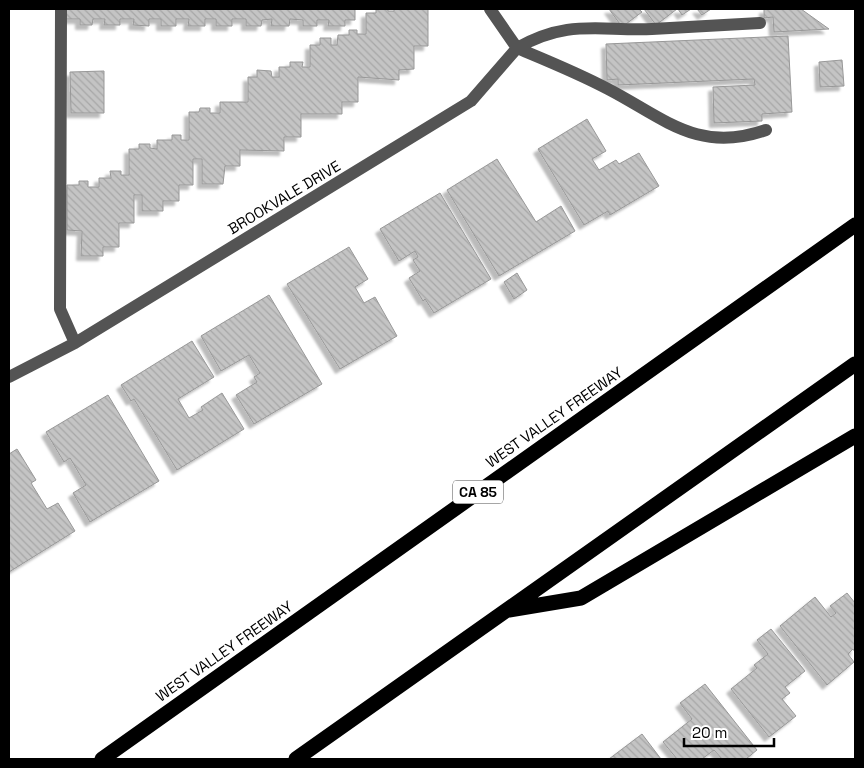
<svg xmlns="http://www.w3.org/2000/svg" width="864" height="768" viewBox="0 0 864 768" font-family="'Space Grotesk',sans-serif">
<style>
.building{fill:url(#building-back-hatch);stroke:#989898;filter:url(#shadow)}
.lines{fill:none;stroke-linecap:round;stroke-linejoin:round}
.minor{stroke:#545454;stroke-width:12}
.highway{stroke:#000;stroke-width:15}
.labels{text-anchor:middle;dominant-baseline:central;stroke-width:5;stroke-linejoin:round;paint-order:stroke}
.shield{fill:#fff;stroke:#4c4c4c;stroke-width:1}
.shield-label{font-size:14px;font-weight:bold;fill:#000}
.street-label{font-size:15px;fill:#000;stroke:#fff}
</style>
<defs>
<pattern id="building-back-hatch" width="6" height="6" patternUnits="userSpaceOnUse" patternTransform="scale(1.25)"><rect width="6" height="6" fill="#c4c4c4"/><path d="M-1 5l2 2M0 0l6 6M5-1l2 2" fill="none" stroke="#a7a7a7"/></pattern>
<filter id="shadow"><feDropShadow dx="-4.5" dy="4.5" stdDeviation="1" flood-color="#0004"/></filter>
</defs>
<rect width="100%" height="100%" fill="#fff"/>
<path class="building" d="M66,9h289v11h-10v6h-17l1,-6h-12v6h-14v-6l-13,-1 -1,7h-18l1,-7 -10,1 -1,6h-15v-7h-14v7h-16v-7h-11v7h-17l1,-7h-13v7h-15v-7h-12v7l-16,-1 1,-6h-14v6h-16l1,-6h-12l-1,6h-12v-6h-14z
M376,9h12v2h6v-2h34v37h-14v23l-15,1v10l-41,-3v25h-16v12h-41v23h-17v14l-44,-1v16h-15l-2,18h-21v-25h-9v26h-14v16h-16v10h-21v-16h-8v28h-15v24h-16v9h-22l1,-25 -15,-1v-45h12v-4h9v6h11v-9h12l-1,-7h11v4h8v-26h10v-5h11v4l7,1v-9h15v-5h9v5h8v-28h10l1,-4h10v5h10v-11h28v-25h9v-7l14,1 1,6h7v-10h11v-5h13l-1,5h8v-22h10v-7h11v7h6l1,-10h11v-5h8v4h9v-21h10z
M609,9h30l3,3 -20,15z
M644,9h33l-21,16z
M678,9h13l-9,6z
M697,9h14l-9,6z
M764,9h37l28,20 -55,3 -1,-15 -9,1z
M788,36l4,76 -30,2v7l-48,2 -1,-36 42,-2 -1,-6 -136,6v-6l-11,1 -1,-36z
M842,60l2,26 -24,1 -1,-25z
M104,71v42h-33l-1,-41z
M587,119l19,32 -14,8 7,11 17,-10 3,4 20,-11 20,33 -49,29 -2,-4 -24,14 -46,-76z
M497,159l39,63 25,-16 14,25 -76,45 -52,-86z
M440,193l51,86 -57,34 -9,-14 -2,2 -14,-23 11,-7 -7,-11 5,-3 -3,-6 -16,10 -19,-32z
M349,247l19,32 -13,8 9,16 11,-6 22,39 -57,33 -53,-85z
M517,273l10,17 -13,9 -10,-17z
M269,295l53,89 -68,40 -18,-29 21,-13 -3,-5 6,-4 -11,-18 -28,16 -20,-35z
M192,341l22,36 -36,22 11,19 14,-8 -2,-3 21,-14 22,36 -67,41 -43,-71 -3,2 -10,-16z
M108,395l51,86 -69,41 -17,-29 13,-8 -16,-27 -6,4 -18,-30z
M17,449l19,31 -5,3 16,26 11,-6 17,28 -66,41v-118z
M847,593l8,10v49l-2,-3 -5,5 6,8 -27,23 -47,-59 35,-29 16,20 5,-4 -6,-7z
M771,629l34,42 -20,16 5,6 -8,6 14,17 -27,21 -38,-48 26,-21 -3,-3 14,-11 -11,-14z
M705,684l52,66 -11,9h-24l-8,-9 -12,9h-25l-14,-17 29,-23 -12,-16z
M642,734l19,25h-52z"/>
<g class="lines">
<path class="minor" d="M61,9l-1,300 15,34
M517,48c31,13 61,25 91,41 56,29 90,65 158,41
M517,48c51,-29 81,-17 135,-19 36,-2 72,-4 108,-6
M9,377l66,-34 396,-242 46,-53 -27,-39"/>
<path class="highway" d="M509,610l72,-12 274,-162
M102,759l753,-534
M296,759l559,-395"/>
</g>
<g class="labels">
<rect class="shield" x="453" y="480.5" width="50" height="23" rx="4"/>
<g class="shield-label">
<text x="478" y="492">CA 85</text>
</g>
<g class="street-label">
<text transform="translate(284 197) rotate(-31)">BROOKVALE DRIVE</text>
<text transform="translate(554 417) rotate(-35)">WEST VALLEY FREEWAY</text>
<text transform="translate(224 651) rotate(-35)">WEST VALLEY FREEWAY</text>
</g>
</g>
<rect width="864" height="768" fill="none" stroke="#000000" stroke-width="20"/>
<path d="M684 738v8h90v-8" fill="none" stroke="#000000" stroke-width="2.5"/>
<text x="692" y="738" font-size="15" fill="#000000" stroke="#ffffff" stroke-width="4" paint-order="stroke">20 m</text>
</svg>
